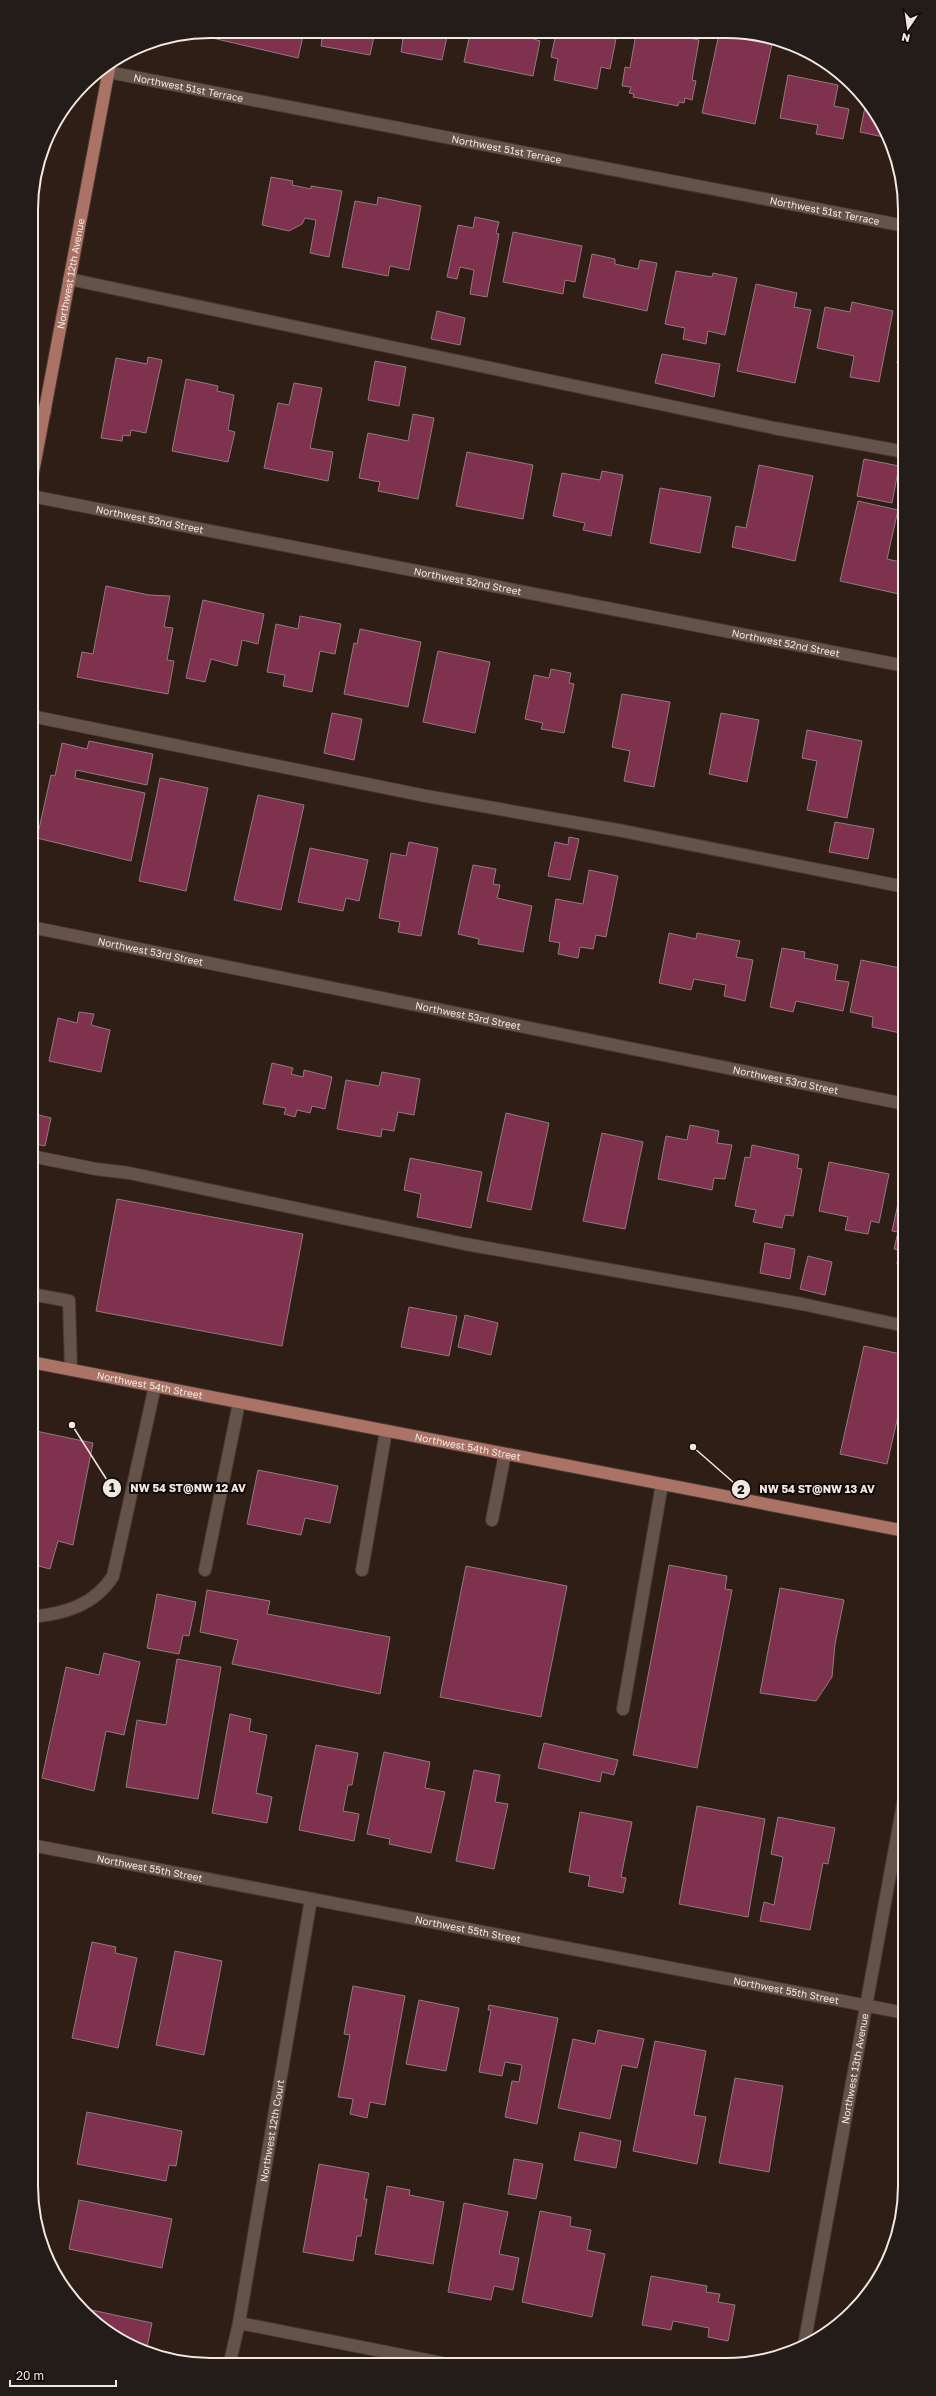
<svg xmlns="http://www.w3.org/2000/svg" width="936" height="2396" viewBox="0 0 936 2396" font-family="'Golos Text',sans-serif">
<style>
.building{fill:#7e324e;stroke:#917a80}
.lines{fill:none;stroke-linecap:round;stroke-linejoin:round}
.minor-casing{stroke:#463933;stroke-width:14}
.major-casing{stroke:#463933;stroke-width:14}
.minor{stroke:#655248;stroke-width:12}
.major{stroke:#ab7365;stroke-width:12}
.labels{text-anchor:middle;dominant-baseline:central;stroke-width:4;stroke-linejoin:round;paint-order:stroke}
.street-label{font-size:10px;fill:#f2e7e1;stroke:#110a06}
.rim{fill:none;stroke:#f2e7e1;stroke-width:2}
.leader{fill:none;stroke:#f2e7e1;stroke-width:1.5}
.callout-dot{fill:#f2e7e1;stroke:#110a06;stroke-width:1.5}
.mark-label{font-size:12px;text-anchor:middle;font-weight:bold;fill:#111}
.callout-label{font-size:11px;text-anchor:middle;font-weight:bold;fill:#f2e7e1;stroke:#110a06;stroke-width:4;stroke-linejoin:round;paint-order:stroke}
</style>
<rect width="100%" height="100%" fill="#2e1e15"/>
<path class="building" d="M210,31l94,1 -6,26 -90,-21z
M323,32h52l-5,23 -49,-9z
M394,32h54l-6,28 -41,-8 2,-13 -10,-2z
M470,33h62l-1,5 9,3 -7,35 -69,-14z
M556,33l61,1 -7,35 -9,-2 -4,22 -43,-9 4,-21 -7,-2z
M636,34h32l31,6 -7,40 4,1 -4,19 -7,-2 -1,5 -5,-1 -1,4 -45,-9 1,-3 -5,-1 2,-6 -9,-1 3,-19 5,1z
M719,34h42l12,5 -18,85 -53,-11z
M788,75l50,10 -4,21 15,3 -6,30 -27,-5 2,-9 -38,-7z
M866,102l15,18 7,18 -28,-6z
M271,177l22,4 -1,4 19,4v-3l31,5 -13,66 -19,-4 6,-33 -11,-2 -3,6 -13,7 -27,-6z
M378,197l43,9 -12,64 -19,-4 -2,10 -46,-9 13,-66 22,4z
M475,217l24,5 -3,11 3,1 -12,63 -17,-3 4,-24 -14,-3 -3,12 -10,-2 11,-52 15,3z
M513,232l69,14 -7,36 -10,-2 -2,14 -60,-12z
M592,254l23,5v5l23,5 2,-9 17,3 -10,48 -64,-14z
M676,271l36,6 1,-4 24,5 -12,57 -17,-4 -2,13 -23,-5 2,-11 -20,-4z
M756,284l41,9 -3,14 17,3 -16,73 -58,-12z
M852,302l41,9 -14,71 -29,-5 4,-21 -37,-8 8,-41 25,5z
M437,311l28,7 -5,27 -29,-6z
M905,322v43l-8,-2z
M662,354l58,10 -6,33 -59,-14z
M148,357l14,3 -16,73 -15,-3 -1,6 -7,-1 -1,6 -21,-3 15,-80 31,6z
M375,361l31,6 -7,39 -31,-6z
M186,379l32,7 -1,5 17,4 -6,35 7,2 -7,30 -56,-11z
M294,383l28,5 -12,60 23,4 -5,29 -64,-13 14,-65 11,2z
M413,414l21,4 -16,81 -40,-8 2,-9 -21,-4 9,-45 40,8z
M467,452l66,13 -10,54 -67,-13z
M864,459l35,7 -7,37 -35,-7z
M759,465l54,11 -18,85 -63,-14 4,-21 10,2z
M602,471l21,4 -12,61 -28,-6 2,-7 -32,-7 9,-43 38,7z
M660,488l51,9 -11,56 -50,-10z
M858,501l40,9 -11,49 18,4 -6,31 -59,-13z
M106,586l43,9 21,1 -6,31 9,1 -6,32 7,1 -6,33 -91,-17 5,-25 11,2z
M203,600l61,14 -6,30 -16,-4 -5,26 -26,-7 -6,23 -19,-4z
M300,616l41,8 -6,30 -15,-3 -8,41 -29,-6 2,-11 -18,-3 9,-48 22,5z
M360,629l61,13 -13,65 -64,-13 10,-51 3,1z
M438,651l52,11 -15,71 -52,-11z
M551,669l20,4 -2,10 5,1 -10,49 -23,-4 2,-6 -18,-4 9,-44 15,3z
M622,694l48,8 -16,85 -30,-6 6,-30 -18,-4z
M332,713l30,6 -8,41 -30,-7z
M721,713l38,7 -12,62 -38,-8z
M807,730l55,11 -15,77 -40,-8 10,-49 -15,-3z
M89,741l64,13 -6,31 -71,-15 -1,8 70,15 -14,68 -94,-23 14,-63 4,1 7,-33 25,6z
M160,778l48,10 -22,103 -47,-10z
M258,795l46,10 -23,105 -47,-10z
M835,822l39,7 -6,30 -39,-7z
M569,837l10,2 -9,41 -22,-4 7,-34 13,3z
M409,842l29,6 -17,88 -23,-4 2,-10 -21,-4 12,-65 15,3z
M310,848l58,12 -9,41 -13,-3 -3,13 -45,-9z
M473,865l23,4 -3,15 7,1 -3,13 35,8 -9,46 -45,-8 1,-5 -21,-5z
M589,870l29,6 -12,61 -10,-2 -3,14 -13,-2 -2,11 -20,-4 2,-11 -11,-2 7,-42 27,5z
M669,933l27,6 1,-6 43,8 -4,16 17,3 -8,41 -21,-5 2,-11 -32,-6 -3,11 -32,-7z
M782,948l23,4 -1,6 34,7 -3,15 14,2 -6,29 -47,-10 -3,11 -23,-5z
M861,960l44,9v65l-33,-7 1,-10 -23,-5z
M79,1012l15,2 -3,11 19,5 -9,42 -52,-11 9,-43 19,5z
M272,1063l21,5 -2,6 12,3 1,-7 28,7 -7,32 -13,-3 -2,7 -13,-3 -2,7 -11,-3 2,-6 -23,-4z
M382,1072l38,7 -6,36 -16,-3 -4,19 -12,-2 -1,8 -44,-8 9,-49 33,6z
M31,1113l20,5 -6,28 -14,-3z
M506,1113l43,10 -18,87 -44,-9z
M690,1125l29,6 -2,12 15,2 -7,34 -11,-1 -2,12 -54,-11 8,-43 21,4z
M602,1133l41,9 -18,87 -42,-8z
M752,1145l47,10 -2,13 5,1 -9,47 -8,-1 -3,13 -29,-6 3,-12 -21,-4 10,-49 5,1z
M410,1158l72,14 -11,56 -54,-11 4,-23 -17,-4z
M829,1162l60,12 -10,49 -8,-2 -3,13 -23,-4 3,-13 -29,-6z
M901,1190l4,1v75l-8,-2 2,-14 -5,-1 4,-17 -6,-1z
M117,1199l186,35 -21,112 -186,-35z
M765,1243l30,6 -5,30 -30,-6z
M808,1256l24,6 -7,33 -25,-6z
M409,1307l48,9 -8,40 -48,-9z
M465,1315l33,8 -7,32 -33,-8z
M864,1346l41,9v53l-5,-1 -13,57 -47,-10z
M31,1430l62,13 -20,102 -15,-4 -8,28 -19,-5z
M258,1470l80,16 -8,37 -25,-5 -4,17 -54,-11z
M669,1565l58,11 -2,13 7,1 -35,178 -64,-13z
M466,1566l101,20 -26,131 -101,-20z
M780,1588l64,12 -9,44 -3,33 -16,24 -56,-8z
M207,1590l63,11 -3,13 123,23 -10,57 -148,-30 6,-24 -38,-8z
M157,1594l39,8 -7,34 -6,-1 -4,19 -32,-6z
M104,1653l36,9 -16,73 -18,-4 -12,60 -52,-13 24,-111 33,8z
M177,1659l44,8 -23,132 -72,-12 11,-67 29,5z
M230,1714l21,5 -2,12 18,4 -11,58 16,4 -5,26 -55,-10z
M544,1743l74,17 -4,15 -12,-3 -2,10 -62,-14z
M316,1745l42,8 -6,32h-4l-5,26 16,3 -5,27 -55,-11z
M384,1752l46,10 -5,26 20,4 -14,61 -42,-9 1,-5 -23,-5z
M474,1770l26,5 -5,27 13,2 -14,65 -38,-8z
M697,1806l68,13 -17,98 -69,-13z
M580,1812l52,10 -11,55 5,1 -3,15 -35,-7 2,-10 -21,-4z
M778,1817l57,11 -7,36 -5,-1 -13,67 -50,-9 4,-19 10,3 9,-48 -12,-3z
M92,1942l24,5 -1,6 22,5 -19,90 -46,-10z
M175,1951l47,10 -18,94 -48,-10z
M353,1986l52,10 -20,109 -15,-3 -3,16 -17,-4 3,-15 -15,-2 12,-62 -6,-1z
M419,2000l40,8 -13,63 -40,-7z
M489,2005l69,13 -21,106 -32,-7 7,-36 7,1 3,-17 -17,-3 -3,14 -23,-4 12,-62h-3z
M598,2030l46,9 -7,29 -15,-3 -12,54 -52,-11 15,-69 22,5z
M655,2041l51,10 -12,64 12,2 -9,47 -64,-13z
M735,2078l48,8 -14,86 -50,-9z
M87,2112l95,19 -6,35 -7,-1 -3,16 -89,-17z
M580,2132l41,9 -5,27 -42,-8z
M514,2159l29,5 -7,35 -28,-5z
M319,2164l50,9 -5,26h3l-6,37h-4l-4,25 -50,-9z
M387,2186l23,4 -1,5 35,7 -11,62 -58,-10z
M79,2200l93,19 -10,49 -93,-19z
M464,2203l44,9 -9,42 20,4 -6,32 -19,-4 -3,14 -43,-8z
M540,2211l31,6 -1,9 21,4 -4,20 18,4 -13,63 -70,-15z
M651,2276l56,10 -1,6 14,2 -2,8 17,3 -7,36 -20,-4 1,-9 -36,-7 -2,9 -29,-5z
M82,2308l70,15 -6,29 -15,-5 -39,-27z"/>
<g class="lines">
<g class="minor-casing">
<g id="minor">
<path id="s1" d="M108,72l797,154"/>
<path d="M69,279l705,149 131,24"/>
<path d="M31,409l14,3"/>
<path id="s2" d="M31,496l874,170"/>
<path d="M31,716l395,80 197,35 282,56"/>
<path id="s3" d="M31,927l874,177"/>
<path d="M31,1156l65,13 33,4 336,71 337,60 103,22"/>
<path d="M31,1294l38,7 2,69"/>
<path d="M492,1520l13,-66"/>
<path d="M205,1570l34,-167"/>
<path d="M362,1570l24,-139"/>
<path d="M31,1617c33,-3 64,-12 82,-41l42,-190"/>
<path d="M623,1709l39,-225"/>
<path id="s4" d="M31,1845l874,168"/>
<path d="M239,2323l203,40"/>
<path id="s5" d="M804,2345l101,-552"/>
<path id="s6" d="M230,2362l9,-39 72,-424"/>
</g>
</g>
<g class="major-casing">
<g id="major">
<path id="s7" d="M31,483l79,-419"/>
<path id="s8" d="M31,1362l874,169"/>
</g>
</g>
<use href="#minor" class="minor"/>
<use href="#major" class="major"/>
</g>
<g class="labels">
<g class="street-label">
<text stroke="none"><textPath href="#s1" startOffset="82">Northwest 51st Terrace</textPath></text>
<text stroke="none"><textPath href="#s1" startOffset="406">Northwest 51st Terrace</textPath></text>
<text stroke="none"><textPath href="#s1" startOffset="730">Northwest 51st Terrace</textPath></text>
<text stroke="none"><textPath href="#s7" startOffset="213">Northwest 12th Avenue</textPath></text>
<text stroke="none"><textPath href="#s2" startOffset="121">Northwest 52nd Street</textPath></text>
<text stroke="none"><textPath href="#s2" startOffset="445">Northwest 52nd Street</textPath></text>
<text stroke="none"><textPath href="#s2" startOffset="769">Northwest 52nd Street</textPath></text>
<text stroke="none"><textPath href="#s3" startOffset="122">Northwest 53rd Street</textPath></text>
<text stroke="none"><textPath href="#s3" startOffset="446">Northwest 53rd Street</textPath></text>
<text stroke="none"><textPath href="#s3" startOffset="770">Northwest 53rd Street</textPath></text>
<text stroke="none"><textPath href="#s8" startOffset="121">Northwest 54th Street</textPath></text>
<text stroke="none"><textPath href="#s8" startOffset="445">Northwest 54th Street</textPath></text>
<text stroke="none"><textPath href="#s4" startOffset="121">Northwest 55th Street</textPath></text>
<text stroke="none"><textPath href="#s4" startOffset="445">Northwest 55th Street</textPath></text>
<text stroke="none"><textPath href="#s4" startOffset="769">Northwest 55th Street</textPath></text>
<text stroke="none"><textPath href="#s5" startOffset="281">Northwest 13th Avenue</textPath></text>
<text stroke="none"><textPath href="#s6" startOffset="235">Northwest 12th Court</textPath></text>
</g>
</g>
<path d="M0 0H936V2396H0ZM210 38H726A172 172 0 0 1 898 210V2186A172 172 0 0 1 726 2358H210A172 172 0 0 1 38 2186V210A172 172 0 0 1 210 38Z" fill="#231c18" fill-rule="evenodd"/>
<path class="rim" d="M210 38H726A172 172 0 0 1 898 210V2186A172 172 0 0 1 726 2358H210A172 172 0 0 1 38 2186V210A172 172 0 0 1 210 38Z"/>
<path class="leader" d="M72 1425L112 1488M693 1447L741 1489"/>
<g class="callout-dot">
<circle cx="72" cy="1425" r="4"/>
<circle cx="693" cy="1447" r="4"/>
<circle cx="112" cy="1488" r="10"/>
<circle cx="741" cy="1489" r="10"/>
</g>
<g class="mark-label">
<text x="112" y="1492">1</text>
<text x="741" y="1494">2</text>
</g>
<g class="callout-label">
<text x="188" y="1492">NW 54 ST@NW 12 AV</text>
<text x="817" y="1493">NW 54 ST@NW 13 AV</text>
</g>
<g transform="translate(908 28) rotate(193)" stroke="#110a06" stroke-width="3" paint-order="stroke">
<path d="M0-3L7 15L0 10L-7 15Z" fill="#f2e7e1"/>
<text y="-6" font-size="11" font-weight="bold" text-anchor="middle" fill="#f2e7e1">N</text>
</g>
<path d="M10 2380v6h106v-6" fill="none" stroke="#f2e7e1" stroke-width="2"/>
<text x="16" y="2380" font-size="12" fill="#f2e7e1" stroke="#110a06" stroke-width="3" paint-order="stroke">20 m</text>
</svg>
